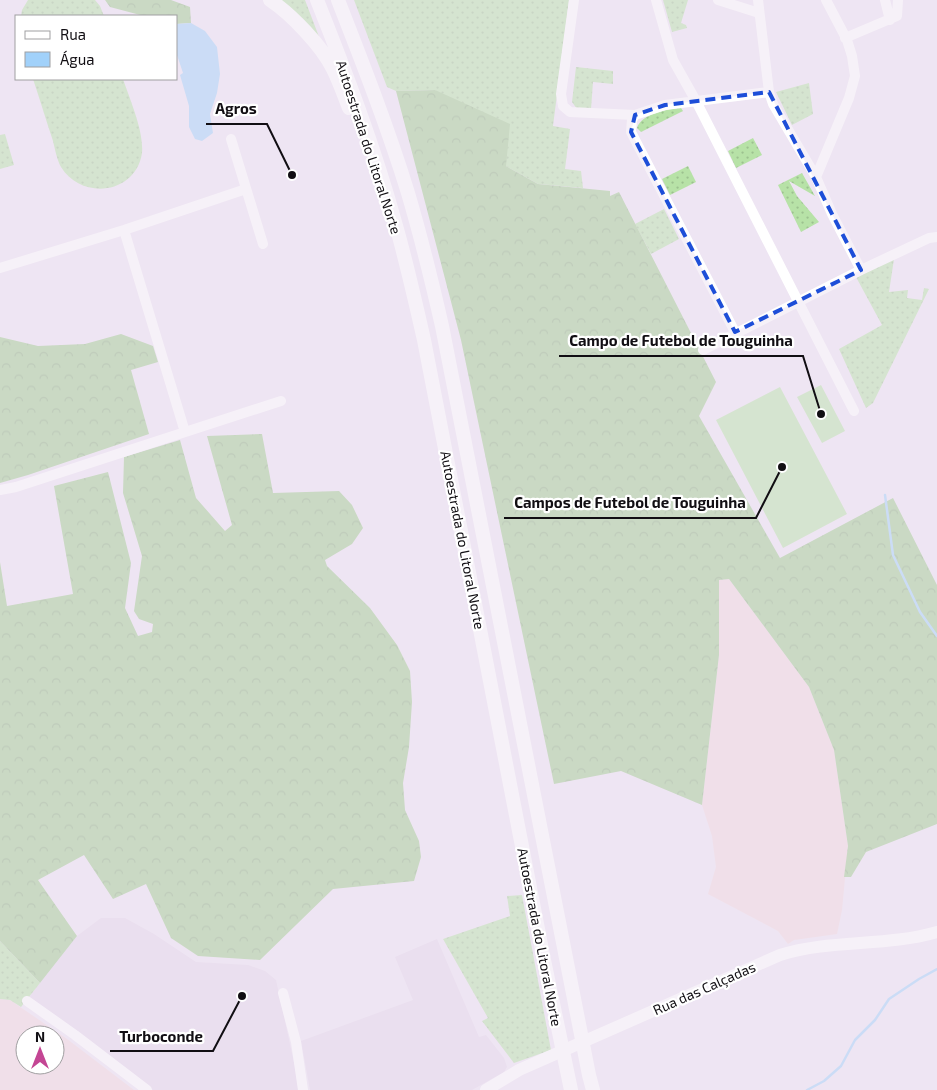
<svg xmlns="http://www.w3.org/2000/svg" width="937" height="1090" viewBox="0 0 937 1090" font-family="'Exo 2',sans-serif">
<style>
.commercial{fill:#f2d8dd;fill-rule:evenodd}
.built{fill:#e4d7eb}
.grass{fill:url(#grass-dots)}
.forest{fill:url(#forest-crowns)}
.pitch{fill:#b7e2a7}
.water{fill:#a1d1fa}
.lines{fill:none;stroke-linecap:round;stroke-linejoin:round}
.stream{stroke:#a1d1fa;stroke-width:2.5}
.minor{stroke:#fff;stroke-width:10}
.major{stroke:#fff;stroke-width:12}
.highway{stroke:#fff;stroke-width:14}
.marked{fill:none;stroke:#1d4ed8;stroke-width:4;stroke-dasharray:10 6;stroke-linejoin:round}
.labels{text-anchor:middle;dominant-baseline:central;stroke-width:4.5;stroke-linejoin:round;paint-order:stroke}
.street-label{font-size:14px;fill:#110e13;stroke:#fff}
.leader{fill:none;stroke:#110e13;stroke-width:2}
.callout-dot{fill:#110e13;stroke:#fff;stroke-width:2}
.callout-label{font-size:15px;text-anchor:middle;font-weight:bold;fill:#110e13;stroke:#fff;stroke-width:4.5;stroke-linejoin:round;paint-order:stroke}
</style>
<defs>
<pattern id="grass-dots" width="8" height="8" patternUnits="userSpaceOnUse" patternTransform="scale(1.25)"><rect width="8" height="8" fill="#b7e2a7"/><path d="M2 2h.1M6 6h.1" fill="none" stroke="#9cc18f" stroke-width="1.8" stroke-linecap="round"/></pattern>
<pattern id="forest-crowns" width="20" height="18" patternUnits="userSpaceOnUse" patternTransform="scale(1.25)"><rect width="20" height="18" fill="#9dca8c"/><path d="M2 6a3 3 0 1 1 6 0M12 15a3 3 0 1 1 6 0" fill="none" stroke="#86ac78"/></pattern>
</defs>
<rect width="100%" height="100%" fill="#eee5f3"/>
<path class="commercial" d="M729,579l80,108 25,63 14,96 -6,64 -5,24 -43,6 -6,4 -10,-13 -70,-37 8,-27 -4,-31 -10,-31 17,-150v-75z
M0,999l10,1 57,39 67,51h-134zM25,1035h30v30h-30z"/>
<path class="built" d="M101,918h24l29,16 42,28 52,3 17,6 11,9 24,110h-147l-124,-93 48,-61z
M437,939l42,98 7,-2 18,23 3,9 -3,5 -32,18h-162l-9,-49 112,-41 -18,-43z"/>
<path class="grass" d="M28,0h67l5,6 4,10h-83l1,-6z
M280,0h25l16,42z
M354,0h215l-16,126 17,3 -5,40 16,2 2,17 -45,-4 -32,-18 -71,-76 -39,1 -9,-4z
M663,0h25l-7,23 5,2 1,3 -15,4z
M576,67l37,4v13l-20,-2 -2,27h-14l-5,-7z
M33,79h90c7,21 21,52 19,74 -6,41 -60,48 -81,14 -4,-7 -6,-18 -8,-26 -7,-21 -13,-41 -20,-62z
M809,83l4,31 -21,11 -16,-33z
M681,108l2,3 -42,21 -4,-4c4,-14 31,-19 44,-20z
M5,134l9,31 -14,4v-34z
M753,138l9,17 -26,13 -8,-17z
M688,166l8,16 -26,13 -8,-16z
M802,173l13,23 -26,-15 8,15 22,26 -18,10 -23,-47z
M664,209l15,30 -28,15 -16,-30z
M894,259l-5,33 19,-2 -1,8 15,2 2,-12 5,1 -56,114 -7,5 -27,-59 43,-24 -26,-48z
M522,895l29,155 -37,13 -32,-42 6,-3 -45,-79 67,-23 -3,-20z
M0,941l40,42 -19,24 -11,-7 -10,-1z"/>
<path class="forest" d="M105,0h66l19,7 1,16 -15,1v-8h-32l-34,-9z
M435,90l75,34 -4,42 32,18 72,7v5l9,-4 97,190 -17,34 81,142 113,-60 44,87v239l-71,28 -15,25h-7l4,-31 -14,-96 -25,-63 -80,-108 -10,1v75l-17,150 -81,-34 -67,13 -93,-444 -65,-249z
M121,334l32,12 5,16 -27,8 18,64 -121,41 -28,8v-146l38,9 47,-2z
M262,434l11,59 66,-2 13,14 11,23 -11,16 -27,16 2,6 43,42 27,37 13,26 2,31 -3,45 -6,36 2,27 14,31 2,16 -7,24 -81,8 -73,71 -62,-4 -27,-18 -25,-54 -33,15 -29,-44 -46,25 39,56 -37,47 -40,-42v-379l7,44 66,-12 -19,-108 54,-14 23,91 -6,45 13,28 14,-4 1,-8 -14,-5 -5,-8 8,-55 -19,-63 1,-36 56,-17 16,58 29,33 7,-6 -25,-89z"/>
<path class="pitch" d="M821,385l24,46 -23,12 -25,-46z
M780,387l67,127 -64,34 -67,-128z"/>
<path class="water" d="M191,23l14,8 12,16 3,27 -3,19 -7,21 3,19 -11,8 -7,-2 -6,-12v-21l-9,-31 3,-2 -7,-21v-28z"/>
<g class="lines">
<path class="stream" d="M885,495l8,60 27,57 17,24
M807,1090l17,-9 17,-15 14,-26 20,-20 14,-21 30,-20 18,-10"/>
<path class="minor" d="M574,0l-13,94 2,12 7,6 65,3 30,-10 104,-13
M656,0l17,60 23,41 158,310
M718,0l41,13
M758,0l11,92 4,12 43,73 16,37 29,56
M885,0l5,20
M845,38l52,-22 1,-16
M635,115l-3,5 -1,12 104,200
M231,139l32,105
M816,177l33,-79 6,-22 -3,-20 -5,-16 -21,-40
M124,230l61,202
M0,268l124,-38 122,-41
M703,350l158,-80 68,-32 8,-1
M0,490l16,-3 265,-86
M283,993l13,49 7,48
M27,1001l48,34 72,55"/>
<path class="major" d="M486,1090l33,-20 261,-115c51,-16 106,-8 157,-23"/>
<path class="highway" d="M270,0c21,14 52,46 63,69 6,12 11,26 16,39
M317,0c29,73 57,146 78,222 11,38 20,78 29,118l120,620 27,130
M338,0c25,64 50,128 70,193 13,44 24,89 34,133l147,749 4,15"/>
</g>
<path d="M0 0H937V1090H0ZM769,92l92,178 -126,62 -104,-200 4,-17 30,-10z" fill="#eee5f3" fill-opacity=".55" fill-rule="evenodd"/>
<path class="marked" d="M769,92l92,178 -126,62 -104,-200 4,-17 30,-10z"/>
<g class="labels">
<g class="street-label">
<text transform="translate(369 147) rotate(72)">Autoestrada do Litoral Norte</text>
<text transform="translate(463 540) rotate(79)">Autoestrada do Litoral Norte</text>
<text transform="translate(540 937) rotate(79)">Autoestrada do Litoral Norte</text>
<text transform="translate(704 988) rotate(-24)">Rua das Calçadas</text>
</g>
</g>
<path class="leader" d="M292 175L267 124H206M821 414L803 356H559M782 467L756 518H504M242 996L213 1051H110"/>
<g class="callout-dot">
<circle cx="292" cy="175" r="5"/>
<circle cx="821" cy="414" r="5"/>
<circle cx="782" cy="467" r="5"/>
<circle cx="242" cy="996" r="5"/>
</g>
<g class="callout-label">
<text x="236" y="114">Agros</text>
<text x="681" y="346">Campo de Futebol de Touguinha</text>
<text x="630" y="508">Campos de Futebol de Touguinha</text>
<text x="161" y="1042">Turboconde</text>
</g>
<rect x="15" y="15" width="162" height="65" fill="#ffffff" stroke="#a09fa1"/>
<rect x="25" y="31" width="25" height="8" fill="#ffffff" stroke="#a09fa1"/>
<text x="60" y="40" font-size="15" fill="#110e13">Rua</text>
<rect x="25" y="52" width="25" height="15" fill="#a1d1fa" stroke="#a09fa1"/>
<text x="60" y="65" font-size="15" fill="#110e13">Água</text>
<g transform="translate(40 1050)"><circle r="24" fill="#ffffff" stroke="#a09fa1"/>
<path d="M0-4L9 19L0 12L-9 19Z" fill="#c44694"/>
<text y="-8" font-size="14" font-weight="bold" text-anchor="middle" fill="#110e13">N</text>
</g>
</svg>
